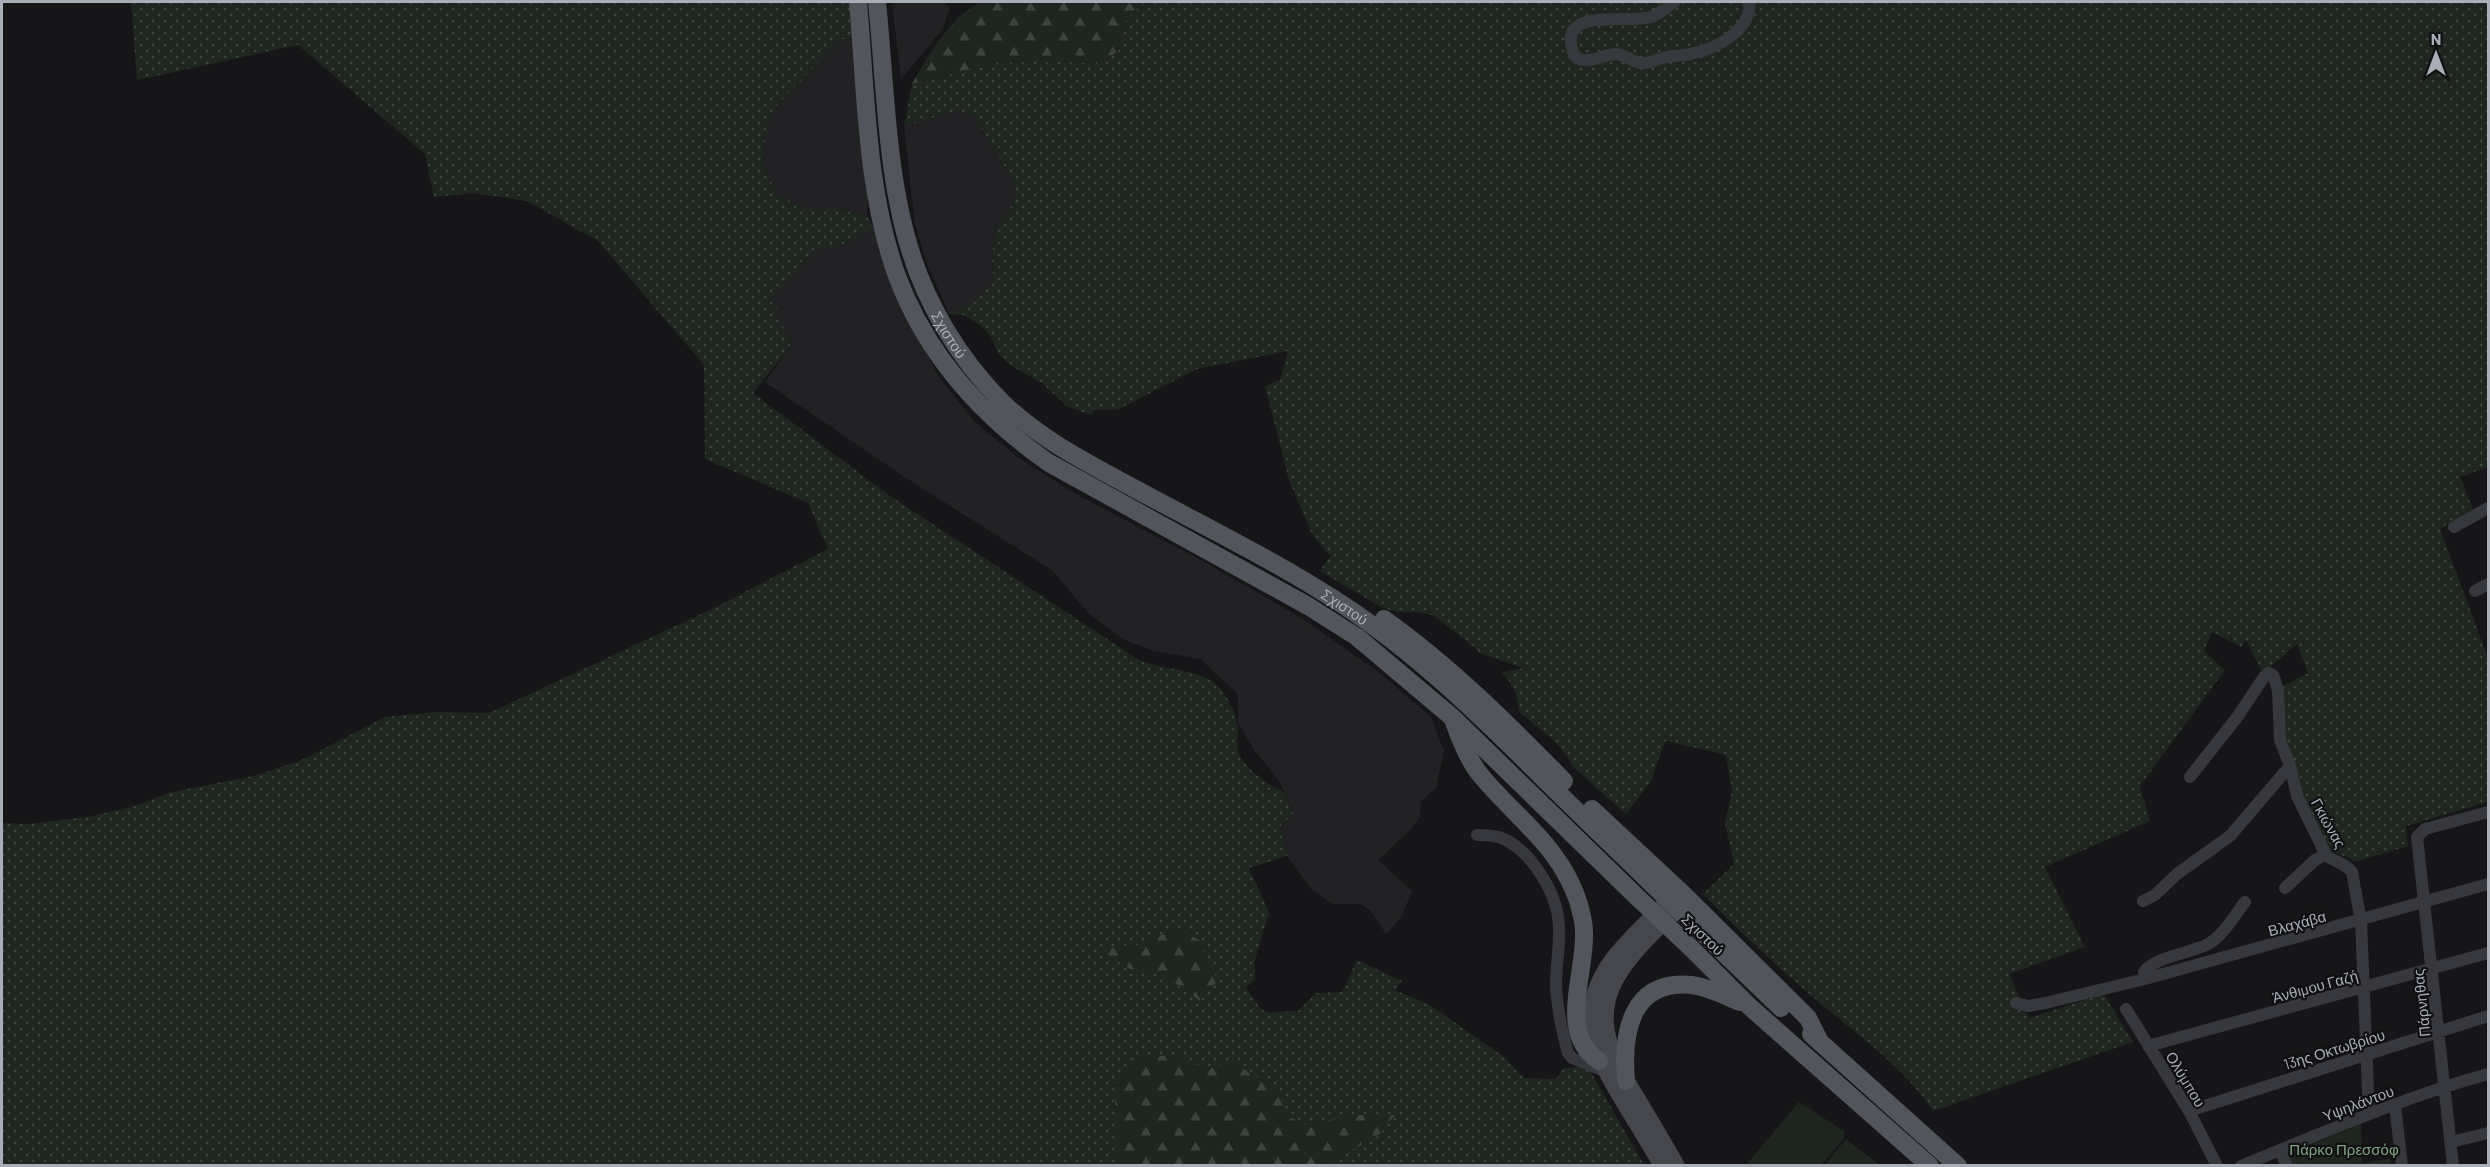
<svg xmlns="http://www.w3.org/2000/svg" width="2490" height="1167" viewBox="0 0 2490 1167" font-family="Barlow,sans-serif">
<style>
.built{fill:#222225}
.grass{fill:url(#grass-dots)}
.forest{fill:url(#forest-firs)}
.park{fill:#1e261f}
.lines{fill:none;stroke-linecap:round;stroke-linejoin:round}
.minor{stroke:#37383d;stroke-width:12}
.secondary{stroke:#45474d;stroke-width:16}
.primary{stroke:#53555c;stroke-width:18}
.primary-bridge{stroke:#53555c;stroke-width:18}
.labels{text-anchor:middle;dominant-baseline:central;stroke-width:4.5;stroke-linejoin:round;paint-order:stroke}
.street-label{font-size:15px;fill:#a8adb8;stroke:#111113}
.park-label{font-size:15px;fill:#7fa381;stroke:#111113}
</style>
<defs>
<pattern id="grass-dots" width="8" height="8" patternUnits="userSpaceOnUse" patternTransform="scale(1.5)"><rect width="8" height="8" fill="#1e261f"/><path d="M2 2h.1M6 6h.1" fill="none" stroke="#3c433d" stroke-width="1.8" stroke-linecap="round"/></pattern>
<pattern id="forest-firs" width="22" height="20" patternUnits="userSpaceOnUse" patternTransform="scale(1.5)"><rect width="22" height="20" fill="#1e261f"/><path d="M5 1l3.5 6h-7zM16 11l3.5 6h-7z" fill="#3c433d"/></pattern>
</defs>
<rect width="100%" height="100%" fill="#161618"/>
<path class="built" d="M892,2h52l6,6 -8,22 -41,49z
M842,39h11l15,141 -1,35 -28,-6h-33l-30,-15 -13,-31 3,-32 10,-25z
M959,110l16,8 40,67 -2,18 -18,29 -3,26 2,22 -23,23 -22,11 -22,-50 -12,-40 -11,-98z
M873,227l14,47 22,47 30,56 36,45 41,34 58,37 127,67 102,59 78,55 50,43 13,34 -8,37 -15,13 -1,16 -10,13 -32,30 34,31 -11,27 -15,16 -16,-24 -10,-6h-27l-22,-15 -24,-33 -6,-32 13,-10 -15,-33 -24,-30 -17,-28v-29l-38,-35 -47,-8 -28,-11 -36,-26 -36,-43 -147,-93 -141,-96 27,-38 -16,-26 -5,-18 46,-52h20z"/>
<path class="grass" d="M129,2h721l3,37h-11l-66,67 -10,25 -3,32 13,31 30,15h33l28,6 6,12 -36,21h-20l-46,52 7,6 -3,6 17,32 -39,49 137,103 249,164c21,9 53,9 71,20 15,9 25,30 28,47 1,7 -2,16 0,23 4,17 31,36 46,42l10,23 -13,9 6,32 -38,12 21,47 -3,4 -12,41v20l-9,7c21,34 17,24 52,24l18,-18 26,-1 15,-32 45,21 -7,9 35,15 74,52 20,21 32,1 7,-10 24,-4 57,100 -1642,1v-343l25,1 60,-7 48,-11 36,-14 83,-16 48,-16 83,-43 50,-5 54,1 225,-105 114,-59 -20,-46 -103,-44 -1,-94 -106,-124 -71,-40 -53,-8 -40,4 -9,-43 -127,-109 -161,35 -5,-69z
M1144,2h1344v465l-28,10 13,32 -33,20 48,129v144l-82,24 2,20 -54,16 -4,-4 -21,-7 -23,-44 -24,-74 1,-47 25,-13 -11,-29 -34,29 -17,-32 -5,6 -29,-15 -8,19 21,19 -85,116 10,35 -105,46 40,80 -76,27 20,44 75,-24 29,48 -200,69c-31,-46 -71,-72 -112,-107 -42,-35 -80,-71 -118,-110l31,-30 -9,-41 7,-32 -6,-36 -61,-14 -14,40 -25,33 -53,-47 -9,-15 -13,-14 -32,-26c-1,-17 -6,-27 -17,-40l21,-4 -43,-15 -12,-11 -35,-27 -18,-3h-19l-15,-5 -61,-36 10,-15 -18,-22 -23,-54 -24,-94 15,-6 8,-29 -91,18 -80,41h-23l-3,5 -23,-8 -26,-24 -34,-19 -10,-11 -7,-16 -10,-11 -18,-11 -14,-1 22,-11 23,-23 -2,-22 3,-26 18,-29 2,-18 -40,-67 -16,-8 -55,16 8,-42 66,-17 55,-8 64,5 20,-12 8,-31z"/>
<path class="forest" d="M980,2h164l-19,19 -8,31 -20,12 -64,-5 -55,8 -66,17c18,-31 36,-64 68,-82z
M1177,928l24,13 4,17 13,22 -18,21 -39,-28 -31,-4 -27,-17 14,-6 22,-1z
M1135,1056h38l36,13 24,-9 15,12 29,16 10,28 22,10 38,-11h48l-17,21 -54,29h-206v-33l-4,-42z"/>
<path class="park" d="M1799,1102l45,29v7l-23,27h-75z
M2361,1124l1,40 28,-6 1,7h-98l-4,-11z
M1846,1139l34,26h-55z"/>
<g class="lines">
<path class="minor" d="M1674,2c-7,5 -14,12 -23,15 -21,7 -84,-9 -80,26 3,31 31,11 44,11 10,0 17,8 26,9 9,1 18,-5 26,-6 8,-2 16,-1 23,-3 24,-4 63,-24 59,-52
M2454,527l34,-19
M2475,591l13,-7
M2190,777l48,-61 26,-39 5,-4 4,2 5,15 2,50 10,26
M1477,835c8,0 19,0 27,4 24,11 45,43 52,68 7,25 0,53 0,78 1,23 6,46 12,68l4,5 32,13
M2285,888l30,-28 11,-5
M2143,901l12,-6 22,-21 53,-38 60,-70 7,30 29,59c8,7 20,8 26,17l9,49 8,193
M2145,979l-1,-7c10,-15 47,-19 64,-28 15,-8 26,-28 37,-42
M2016,1003l13,3 16,-3 100,-24 343,-95
M2126,1009l63,102 28,55
M2148,1046l340,-93
M2395,1105l7,61
M2189,1111l299,-95
M2451,1142l37,-9
M2280,1150l7,16
M2241,1166c81,-33 163,-69 247,-92
M2453,1166l-36,-329 8,-8 63,-17"/>
<path class="secondary" d="M1662,1166c-11,-19 -22,-37 -33,-55 -31,-50 -58,-95 -17,-151 19,-25 45,-47 66,-69
M1677,1166c-11,-20 -23,-40 -35,-60 -24,-39 -52,-81 -26,-127 17,-30 47,-55 71,-79"/>
<g class="primary">
<path d="M858,2c8,89 8,189 39,274 29,78 85,140 152,187l259,143 49,31 96,81 185,180"/>
<path id="s1" d="M877,2c8,77 9,166 31,241 17,60 51,116 95,160 36,35 81,58 125,82 75,41 153,78 224,126 64,43 120,97 175,151 41,41 83,81 125,122"/>
<path d="M1384,619c66,47 123,104 180,162"/>
<path d="M1454,722c6,17 13,35 24,50 36,45 81,72 100,129 3,10 6,21 6,31 2,42 -27,101 15,129"/>
<path d="M1592,809l87,81 129,128 12,24"/>
<path d="M1702,932l79,76"/>
<path d="M1691,948l59,59 180,159"/>
<path d="M1811,1034l147,132"/>
<path d="M1626,1081c-4,-47 4,-102 66,-96 17,2 33,11 48,17"/>
</g>
<path class="primary-bridge" d="M1652,884l50,48
M1638,898l53,50"/>
</g>
<g class="labels">
<g class="street-label">
<text stroke="none"><textPath href="#s1" startOffset="344">Σχιστού</textPath></text>
<text stroke="none"><textPath href="#s1" startOffset="830">Σχιστού</textPath></text>
<text transform="translate(2329 823) rotate(61)">Γκιώνας</text>
<text transform="translate(2297 923) rotate(-15)">Βλαχάβα</text>
<text transform="translate(1703 934) rotate(44)">Σχιστού</text>
<text transform="translate(2315 986) rotate(-15)">Άνθιμου Γαζή</text>
<text transform="translate(2421 1003) rotate(-96)">Πάρνηθας</text>
<text transform="translate(2334 1049) rotate(-17)">13ης Οκτωβρίου</text>
<text transform="translate(2186 1079) rotate(59)">Ολύμπου</text>
<text transform="translate(2358 1103) rotate(-21)">Υψηλάντου</text>
</g>
<g class="park-label">
<text x="2344" y="1149">Πάρκο Πρεσσόφ</text>
</g>
</g>
<rect width="2490" height="1167" fill="none" stroke="#a8adb8" stroke-width="6"/>
<g transform="translate(2436 54)" stroke="#111113" stroke-width="4.5" paint-order="stroke">
<path d="M0-4.5L10 22L0 15L-10 22Z" fill="#a8adb8"/>
<text y="-9" font-size="16" font-weight="bold" text-anchor="middle" fill="#a8adb8">N</text>
</g>
</svg>
